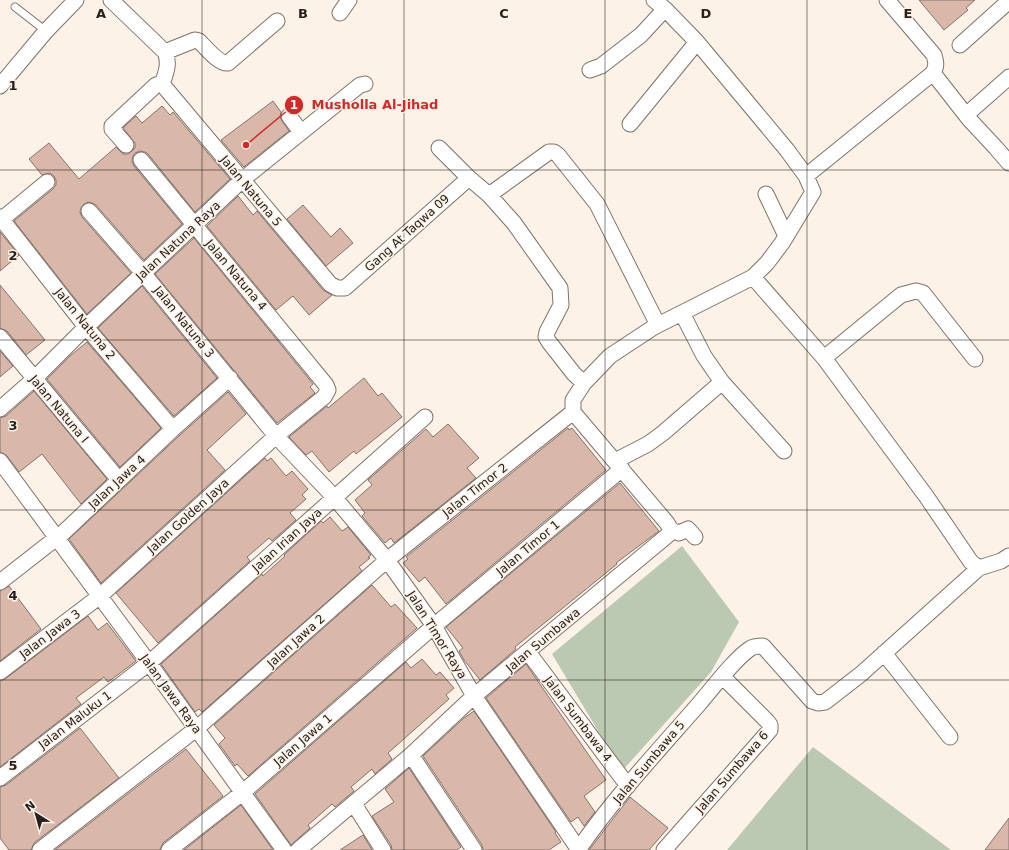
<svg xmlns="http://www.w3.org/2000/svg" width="1009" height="850" viewBox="0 0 1009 850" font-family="'DejaVu Sans',sans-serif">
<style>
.green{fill:#bbc8b2}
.building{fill:#d9b7a9;stroke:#84736c}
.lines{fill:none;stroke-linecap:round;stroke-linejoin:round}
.lane-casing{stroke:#7f7267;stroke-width:9}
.street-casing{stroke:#7f7267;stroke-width:17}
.lane{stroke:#fff;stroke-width:7}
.street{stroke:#fff;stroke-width:15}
.grid{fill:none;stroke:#26211c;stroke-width:1;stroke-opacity:0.55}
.labels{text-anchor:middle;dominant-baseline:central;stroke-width:3;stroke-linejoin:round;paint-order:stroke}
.street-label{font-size:12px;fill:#26211c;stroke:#fdf2e7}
.grid-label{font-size:13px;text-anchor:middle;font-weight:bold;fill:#26211c;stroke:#fdf2e7;stroke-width:3;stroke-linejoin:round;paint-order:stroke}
.leader{fill:none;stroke:#d62828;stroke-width:1.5}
.callout-dot{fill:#d62828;stroke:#fdf2e7;stroke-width:1.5}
.mark-label{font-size:12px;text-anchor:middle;font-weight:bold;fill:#fff}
.callout-label{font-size:13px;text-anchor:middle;font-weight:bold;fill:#d62828;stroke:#fdf2e7;stroke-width:3;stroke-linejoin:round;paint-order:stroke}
</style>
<rect width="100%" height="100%" fill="#fdf2e7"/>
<path class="green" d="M682,546l57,76 -28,50 -89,99 -70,-117z
M813,747l138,103h-224z"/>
<path class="building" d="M919,0h56l-9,8 2,2 -24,20z
M273,101l8,11 -1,5 2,4 7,10 -45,36 -23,-27z
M162,106l8,9 3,-3 57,67 -35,33 -47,-58 -3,-2 -5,-1 -5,2 -2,3 -1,5 2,5 48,58 -38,36 -48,-55 -4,-2 -4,-1 -5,3 -2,3 -1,4 2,5 49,56 -44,41 -73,-93 39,-32 3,-4v-5l-2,-4 -4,-3 -8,2 -13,-16 20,-16 30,36 37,-32 7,7h5l4,-3 3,-3v-5l-12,-15 13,-12 6,7z
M238,196l15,19 4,-4 66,79 9,5 -23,20 -16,-19 -17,14 -69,-84z
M303,205l28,32 9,-9 13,15 -27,23 -39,-47z
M0,232l19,23 -19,16z
M194,238l119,146 -3,3 5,6 -38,30 -122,-149z
M0,285l45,55 -19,15 -19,-24 -7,-3z
M142,286l75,92 -43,38 -76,-88z
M87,342l74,86 -41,39 -73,-88 23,-23z
M0,351l13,15 -13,11z
M364,378l14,18 4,-3 20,24 -46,37 -2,-3 -25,21 -17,-21 -6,4 -17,-18 38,-31 1,2z
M34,391l73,88 -26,25 -39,-50 -23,18 -12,-16 -7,-4v-34l6,-2z
M228,392l18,22 -39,36 18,20 -124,113 -32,-44 110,-103z
M448,424l31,34 -12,10 9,10 -82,65 -3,-5 -6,5 -23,-27 3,-3 -10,-13 17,-15 -4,-5 58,-51 7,8z
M568,428l1,2 3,-2 34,42 -160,134 -21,-27 -6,5 -16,-19 5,-4 -2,-2z
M265,458l2,3 4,-3 15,18 6,-5 16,18 -6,6 4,4 -16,14 6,7 -24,21 -3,-3 -22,19 3,4 -92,82 -42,-50z
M620,483l39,48 -43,32 1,1 -102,83 1,2 -36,31 -16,-20 -5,-9 4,-3 -17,-21z
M330,517l12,14 6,-4 23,28 -3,2 2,1 -11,9 3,4 -160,141 -3,-3 -4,3 -34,-48 101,-90 1,2 22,-20 -1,-1 37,-34 2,2z
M372,585l19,22 4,-3 22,24 -169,148 -11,-12 -2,2 -16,-22 6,-6 -11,-13z
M9,586l32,43 -41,32v-70z
M88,616l10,14 9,-7 29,38 -28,21 -4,-5 -28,21 5,6 -81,63v-86l5,-2z
M422,659l14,16 4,-3 14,16 -8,7 3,4 -61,54 4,6 -17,15 -3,-5 -21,18 3,4 -19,16 -3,-3 -24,21 2,3 -19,17 -36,-51 151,-132 5,6z
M526,664l80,116 -22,16 11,16 -11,14 -6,-9 -7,5 -85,-124z
M474,711l82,121 -1,1 6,9 -12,8h-66l-1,-5 -59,-89 41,-38z
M80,728l39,50 -85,65 -3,7h-22l-9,-12v-51l6,-2z
M186,749l37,47 -60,47 -3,7h-105z
M409,768l52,79 -4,3h-65l-1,-5 -19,-29 22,-14 -9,-13z
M630,797l38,31 -19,22h-60z
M241,805l32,45h-89z
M1009,818v32h-24z
M363,835l9,15h-32z"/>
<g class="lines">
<g class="lane-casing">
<path id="lane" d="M15,7l31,24"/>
</g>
<g class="street-casing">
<path id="street" d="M111,0l54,52c5,11 1,21 -3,32
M340,13l9,-13
M960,45l49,-44
M165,52l30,-12 4,1c7,7 20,23 29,22l49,-42
M590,70l11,-4 40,-31 24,-26
M933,73l36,46 27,29 13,15
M162,84l168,200 7,4h8l124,-110
M0,86l46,-55 30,-31
M966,115l43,-38
M289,116l12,16
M630,124l67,-82
M126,145l-14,-16v-3l44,-41 3,-1h3
M439,148l30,30 20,17 25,28 46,65 1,17 -14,27 -1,5 3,5 25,32 10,9
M806,176l127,-103c4,-7 3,-11 1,-18l-47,-55
M766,194l20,42
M489,195l60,-43h5l4,3 39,49 61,121
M89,211l54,62 133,163 58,61 53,63 47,66 40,70 105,154
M0,217l86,110 87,102
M2,219l45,-37
M753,277l71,81 102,138 45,66 8,6 22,-7 8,-5
M682,313l22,43 18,26 62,69
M0,337l119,143
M824,358l77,-63 15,-4 7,2 52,66
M0,409l34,-30 52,-52 156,-147 118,-95 5,-1
M573,412v-12l11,-17 26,-27 44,-29 99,-50 14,-14 15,-20 31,-51 -7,-16 -19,-26 -90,-108 -32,-33 -11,-9
M0,461l149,202 135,187
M615,461l33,-17 15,-11 59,-51
M671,530l8,3 9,-4 7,8
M0,582l64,-50 109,-103 57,-51
M528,652l100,134
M884,653l66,84
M0,672l100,-76 176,-160 48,-39 4,-7 -2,-5 -185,-225
M411,755l63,95
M0,778l149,-115 276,-246
M354,804l29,46
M40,850l156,-121 191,-169 186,-148
M169,850l73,-57 192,-167 188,-157
M298,850l113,-95 63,-59 194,-161 3,-5 -4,-7 -94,-111
M578,850c36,-52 79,-98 121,-146 13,-15 36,-46 52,-56 4,-2 7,-2 12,-2l49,55 6,2 7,-1 36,-28 118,-106
M664,850l106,-120v-5l-3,-4 -44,-44"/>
</g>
<use href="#lane" class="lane"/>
<use href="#street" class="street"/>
</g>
<path class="grid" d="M202,0v850M404,0v850M605,0v850M807,0v850M0,170h1009M0,340h1009M0,510h1009M0,680h1009"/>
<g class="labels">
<g class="street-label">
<text transform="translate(251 191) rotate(50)">Jalan Natuna 5</text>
<text transform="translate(407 233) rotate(-42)">Gang At Taqwa 09</text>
<text transform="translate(178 241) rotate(-43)">Jalan Natuna Raya</text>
<text transform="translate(236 275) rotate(50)">Jalan Natuna 4</text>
<text transform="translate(184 322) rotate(51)">Jalan Natuna 3</text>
<text transform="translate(85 324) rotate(51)">Jalan Natuna 2</text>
<text transform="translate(59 409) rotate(50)">Jalan Natuna I</text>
<text transform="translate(117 482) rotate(-43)">Jalan Jawa 4</text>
<text transform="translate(475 490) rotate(-38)">Jalan Timor 2</text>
<text transform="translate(188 516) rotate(-42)">Jalan Golden Jaya</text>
<text transform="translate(287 540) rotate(-42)">Jalan Irian Jaya</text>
<text transform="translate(528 548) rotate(-40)">Jalan Timor 1</text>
<text transform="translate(50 634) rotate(-37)">Jalan Jawa 3</text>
<text transform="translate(437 635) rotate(58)">Jalan Timor Raya</text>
<text transform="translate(543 640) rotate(-40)">Jalan Sumbawa</text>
<text transform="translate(296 641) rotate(-42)">Jalan Jawa 2</text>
<text transform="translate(171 694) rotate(54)">Jalan Jawa Raya</text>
<text transform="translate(578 719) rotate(53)">Jalan Sumbawa 4</text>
<text transform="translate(75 720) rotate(-37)">Jalan Maluku 1</text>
<text transform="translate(303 740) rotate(-41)">Jalan Jawa 1</text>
<text transform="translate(649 762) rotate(-50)">Jalan Sumbawa 5</text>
<text transform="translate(732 772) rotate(-49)">Jalan Sumbawa 6</text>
</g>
</g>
<g class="grid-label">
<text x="101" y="18">A</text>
<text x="303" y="18">B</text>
<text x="504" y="18">C</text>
<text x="706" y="18">D</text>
<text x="908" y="18">E</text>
<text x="13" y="90">1</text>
<text x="13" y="260">2</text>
<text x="13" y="430">3</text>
<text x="13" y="600">4</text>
<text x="13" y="770">5</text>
</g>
<path class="leader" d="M246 145L294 105"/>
<g class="callout-dot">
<circle cx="246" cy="145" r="4"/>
<circle cx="294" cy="105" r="10"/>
</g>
<g class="mark-label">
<text x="294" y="109">1</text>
</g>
<g class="callout-label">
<text x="375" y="109">Musholla Al-Jihad</text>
</g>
<g transform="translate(36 814) rotate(323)" stroke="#fdf2e7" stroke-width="3" paint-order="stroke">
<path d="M0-3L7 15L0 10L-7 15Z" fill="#26211c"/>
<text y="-6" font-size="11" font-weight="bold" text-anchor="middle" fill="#26211c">N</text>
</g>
</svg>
